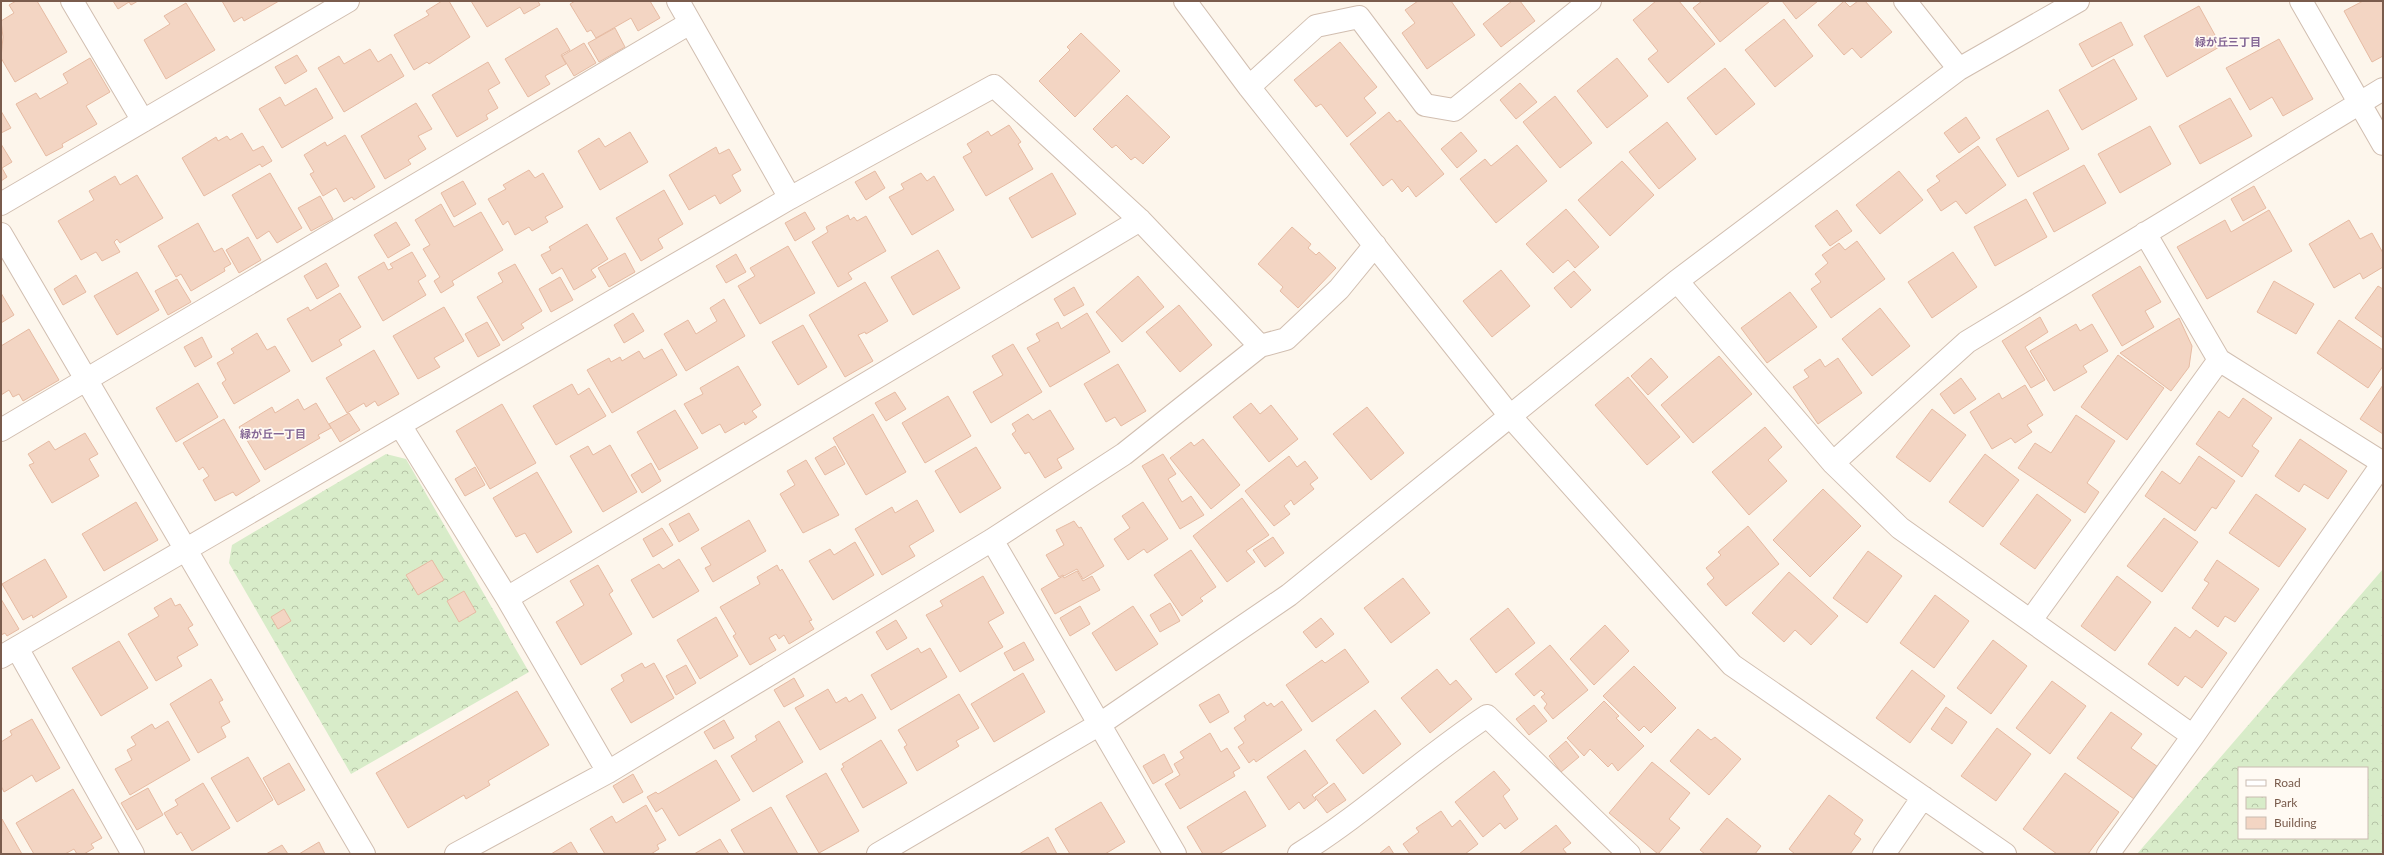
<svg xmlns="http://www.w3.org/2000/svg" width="2384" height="855" viewBox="0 0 2384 855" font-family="Lato,'Noto Sans JP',sans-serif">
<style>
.park{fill:url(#park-crowns);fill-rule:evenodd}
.building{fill:#f3d5c3;stroke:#e6bba3}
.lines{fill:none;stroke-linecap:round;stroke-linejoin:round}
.minor-casing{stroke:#d1beb0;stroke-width:24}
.minor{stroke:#fff;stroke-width:22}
.labels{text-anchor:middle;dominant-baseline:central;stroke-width:3.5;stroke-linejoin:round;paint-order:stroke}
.neighbourhood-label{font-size:11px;font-weight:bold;fill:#846695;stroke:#fffaf3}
</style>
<defs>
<pattern id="park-crowns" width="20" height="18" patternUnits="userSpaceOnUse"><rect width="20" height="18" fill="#d8ecc9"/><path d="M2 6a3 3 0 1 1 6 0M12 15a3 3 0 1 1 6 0" fill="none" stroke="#b4c2a5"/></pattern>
</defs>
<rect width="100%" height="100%" fill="#fdf6ec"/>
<path class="park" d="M386,454l20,5 123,213 -178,102 -122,-211 3,-18z
M2383,569v285h-246zM2239,768h128v70h-128z"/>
<path class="building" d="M16,1h21l30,51 -52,30 -14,-24 2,-21 -2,-16 13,-8 -5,-8z
M113,1h25l-7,4 -2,-3 -11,7z
M222,1h57l-35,20 -2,-4 -8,5z
M442,1h7l21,36 -41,27 -2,-2 -13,8 -20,-35 35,-20 -3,-4z
M471,1h67l2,4 -16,9 -4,-7 -33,20z
M575,1h75l10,17 -22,13 -7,-13 -35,20 -5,-8 -4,2 -17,-28z
M1418,1h33l24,34 -48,34 -25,-36 13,-10 -10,-13z
M1512,1h8l15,20 -34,26 -18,-23z
M1656,1h23l36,43 -47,39 -20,-24 10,-8 -25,-31z
M1702,1h68l-50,41 -27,-34z
M1782,1h36l-22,18z
M1844,1l6,6 8,-6h7l27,31 -31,26 -9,-10 -8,7 -26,-30z
M2363,1h20v55l-11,6 -28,-51z
M186,3l29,47 -49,29 -22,-39 26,-16 -6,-8z
M2199,6l22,40 -54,31 -23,-41z
M1784,19l29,37 -38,31 -30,-37z
M2121,22l12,23 -41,22 -13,-23z
M557,28l13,22 -9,5 5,9 -21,12 5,8 -22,13 -23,-38z
M615,28l10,19 -26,15 -11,-19z
M1081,33l39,38 -45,46 -36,-36 31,-31 -3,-3z
M2279,39l34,60 -30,17 -11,-19 -22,13 -24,-42z
M1340,42l37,45 -13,11 12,15 -29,24 -26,-33 -5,3 -22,-27z
M584,43l12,20 -22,13 -12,-20z
M370,49l8,13 13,-8 13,22 -60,36 -26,-44 21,-12 5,8z
M297,55l10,16 -22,13 -10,-17z
M90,58l20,34 -24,14 11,18 -35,20 1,3 -17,9 -30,-52 20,-11 4,6 28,-16 -5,-9z
M1617,58l31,38 -41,32 -30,-37z
M2114,59l23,40 -55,31 -23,-40z
M488,62l12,21 -12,7 10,18 -12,7 2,4 -31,18 -25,-42z
M1725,68l30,36 -39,31 -29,-37z
M1520,83l17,19 -21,17 -16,-19z
M316,88l17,30 -51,30 -23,-39 21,-12 5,9z
M1127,95l43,42 -27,27 -8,-7 -4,3 -15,-15 -4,3 -19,-19z
M1555,96l37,47 -32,25 -37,-46z
M2230,98l22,38 -52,28 -21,-38z
M416,103l16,26 -14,7 8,13 -18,11 3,4 -26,15 -24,-43z
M2048,110l21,39 -51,28 -22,-38z
M1,111l10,17 -10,5z
M1389,112l8,10 3,-2 44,54 -28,23 -8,-11 -6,6 -10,-13 -9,7 -33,-42z
M1966,117l14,21 -21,15 -15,-20z
M1667,122l29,37 -37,30 -30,-37z
M1009,125l12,17 -3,2 15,25 -47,27 -23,-39 9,-5 -5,-8 21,-13 3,5z
M2150,126l21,38 -51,29 -22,-39z
M630,132l18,30 -48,28 -22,-39 21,-13 6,9z
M1461,132l16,19 -20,17 -16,-19z
M242,133l11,18 10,-5 9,15 -10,6 -2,-3 -56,32 -22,-38 34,-21 2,4 9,-5 3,4z
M345,135l30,52 -21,13 -2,-3 -8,5 -8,-14 -13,8 -13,-22 4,-2 -10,-17 21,-13 2,4z
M1,144l11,18 -10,6 5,9 -6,4z
M1517,145l30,36 -51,42 -36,-44 25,-20 6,7z
M1978,146l28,39 -40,29 -10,-13 -15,10 -14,-21 13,-9 -4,-5z
M716,147l3,7 10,-5 12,21 -9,5 9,16 -21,13 -5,-9 -26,15 -20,-35z
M1622,161l32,34 -44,41 -32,-36z
M2084,165l22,38 -52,29 -21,-39z
M529,170l6,8 8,-5 20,34 -18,10 3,5 -16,9 -3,-4 -14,8 -7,-14 -5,4 -15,-26 18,-10 -3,-4z
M875,171l10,17 -19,12 -11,-18z
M1899,171l24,29 -43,34 -24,-29z
M270,173l32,55 -25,15 -8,-12 -12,8 -25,-44z
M921,173l6,8 7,-5 20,34 -42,25 -23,-38 15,-8 -3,-5z
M1052,173l24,41 -44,24 -23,-40z
M137,175l26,43 -43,25 -3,-4 -3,3 6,10 -18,9 -6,-9 -15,8 -23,-39 36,-21 -5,-9 26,-15 5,9z
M463,181l13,23 -22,13 -13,-24z
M2254,186l12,22 -23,13 -12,-22z
M664,190l19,34 -25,15 5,9 -22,13 -25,-43z
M320,196l13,23 -22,12 -13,-23z
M2026,199l21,38 -52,29 -21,-39z
M441,204l13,23 27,-15 22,38 -51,31 2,4 -13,8 -7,-12 6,-4 -17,-28 7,-4 -15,-25z
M1566,209l33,38 -24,21 -7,-8 -15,13 -27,-29z
M1837,210l15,21 -22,15 -15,-20z
M2269,210l23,41 -85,48 -30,-52 48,-27 6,12z
M805,212l10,17 -20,12 -10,-18z
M848,215l2,5 4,-3 3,4 9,-5 20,35 -38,22 4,6 -14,8 -26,-45 16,-10 -2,-5z
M2349,220l11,19 12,-6 11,20v14l-20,12 -3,-6 -26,15 -25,-44z
M396,222l14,23 -22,13 -14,-23z
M198,223l16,29 8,-4 9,16 -7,4 1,3 -34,20 -10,-17 -5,3 -18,-31z
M587,224l21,35 -17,11 5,7 -22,13 -12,-22 -10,6 -11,-19 10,-5 -2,-3z
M1292,227l19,17 -3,4 8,7 3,-3 17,16 -38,40 -18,-17 3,-4 -25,-23z
M248,237l13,23 -22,13 -13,-23z
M1857,241l28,38 -54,39 -20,-29 10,-7 -6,-8 13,-11 -6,-8 17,-12 6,7z
M788,246l27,47 -55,31 -22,-38 17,-10 -5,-8z
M938,250l22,38 -47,27 -22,-38z
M412,252l14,24 -8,5 8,14 -43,26 -25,-44 26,-15 4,8 5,-2 -3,-4z
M1953,252l24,35 -45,31 -24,-36z
M625,253l10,19 -26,15 -11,-19z
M736,254l10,18 -20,11 -10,-17z
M326,263l13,23 -22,13 -13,-23z
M515,264l27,47 -21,13 3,4 -21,13 -26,-44 26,-15 -5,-9z
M2140,266l21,36 -16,9 9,16 -32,19 -30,-51z
M1501,270l29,36 -38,31 -29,-36z
M1574,271l17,19 -20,18 -17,-20z
M137,272l22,38 -42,25 -23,-39z
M76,275l10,17 -23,13 -9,-16z
M1138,276l26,31 -42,35 -26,-30z
M560,277l13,23 -22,12 -12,-23z
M177,279l14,23 -23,13 -13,-24z
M2274,281l40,23 -18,30 -39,-22z
M865,282l23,39 -22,13 -1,-2 -7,3 15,26 -28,16 -36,-62z
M2378,286l5,3v49l-28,-20z
M1074,287l10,18 -20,11 -10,-17z
M1790,292l27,35 -50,36 -26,-35z
M1,293l13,22 -13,8z
M340,293l21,34 -22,13 3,5 -30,17 -25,-43 21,-12 2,4z
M724,299l21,37 -59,35 -22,-37 24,-14 8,14 21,-13 -7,-13z
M1179,305l33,40 -32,27 -34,-40z
M444,307l20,34 -30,17 6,9 -22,12 -25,-43z
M1880,308l30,38 -38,30 -30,-37z
M633,313l11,18 -20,12 -10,-18z
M1087,313l23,39 -60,35 -23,-39 13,-7 -4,-7 22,-12 3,7z
M2040,317l8,15 -23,15 20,33 -14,8 -29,-47z
M2179,318l13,28 -3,21 -18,24 -51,-38z
M2339,320l44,30v16l-15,22 -51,-35z
M487,322l13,23 -22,12 -13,-23z
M2076,324l4,7 12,-7 16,27 -25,15 4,6 -33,19 -24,-40z
M803,325l24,42 -29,18 -26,-43z
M29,329l30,51 -36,21 -4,-7 -6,3 -4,-7 -8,5v-49z
M257,333l10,17 8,-4 15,25 -56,33 -12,-21 4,-3 -9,-17 17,-10 -3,-4z
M202,337l10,20 -17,10 -11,-20z
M1013,344l29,48 -51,31 -18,-31 30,-17 -11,-19z
M662,349l15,26 -65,38 -25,-43 22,-12 2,4 9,-5 2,4 17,-10 5,8z
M374,350l25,44 -21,12 -3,-5 -9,6 -2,-4 -17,10 -21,-35z
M2118,355l46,33 -37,52 -46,-33z
M1719,356l33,38 -59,49 -32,-38z
M1651,358l17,19 -20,18 -17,-19z
M1838,358l24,35 -44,31 -25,-37 16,-10 -5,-7 16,-11 5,8z
M1118,364l28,47 -25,15 -6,-9 -9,5 -22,-38z
M738,366l23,39 -9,6 5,6 -12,8 -1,-3 -19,11 -5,-9 -18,10 -18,-30 19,-10 -3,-6z
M1628,377l52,60 -33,28 -52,-60z
M1961,378l15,21 -22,15 -14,-20z
M198,383l20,34 -42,25 -20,-34z
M572,384l6,11 11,-7 17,28 -50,29 -23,-39z
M2025,385l18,30 -16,10 5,7 -17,11 -4,-5 -19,11 -22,-37 29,-19 3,6z
M2383,385v49l-23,-15z
M895,392l11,17 -20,12 -11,-18z
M948,396l23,40 -46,27 -23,-40z
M2243,398l29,20 -20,28 7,5 -17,26 -46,-33 23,-33 10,7z
M298,399l6,11 12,-7 15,25 -13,7 2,3 -55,32 -26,-43 33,-20 3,6z
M1251,403l9,11 11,-9 27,34 -29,23 -36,-45z
M502,404l34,59 -46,26 -34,-58z
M1367,407l37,46 -33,27 -38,-46z
M1932,409l34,26 -36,47 -34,-25z
M675,410l23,38 -39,22 -22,-38z
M1050,410l24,39 -17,10 5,9 -17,10 -16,-26 -4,2 -13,-20 4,-3 -4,-7 16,-10 5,6z
M349,413l11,17 -20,12 -11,-18z
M873,414l33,58 -40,23 -33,-57z
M2076,415l39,26 -28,42 12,9 -14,21 -67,-45 17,-25 16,10z
M224,419l36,62 -24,15 -3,-4 -18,9 -12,-21 6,-4 -6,-9 -4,3 -16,-27z
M1765,427l17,20 -14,13 19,21 -38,34 -37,-43z
M85,433l13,21 -9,5 10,17 -47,27 -23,-38 5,-2 -6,-9 21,-13 6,9z
M1203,439l37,46 -29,24 -41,-51 21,-16 3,4z
M2300,439l47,32 -19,28 -24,-15 -5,8 -24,-16z
M610,445l27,47 -34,20 -33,-56 18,-10 5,9z
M835,446l10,18 -20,11 -10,-17z
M976,447l25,41 -41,25 -25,-42z
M1163,454l13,20 -8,5 14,23 9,-6 13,19 -24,14 -38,-63z
M1985,454l34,26 -36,47 -34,-25z
M1289,456l8,11 8,-6 13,17 -8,6 4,5 -20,16 -3,-5 -7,6 6,8 -16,12 -29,-35z
M2199,456l36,25 -19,28 -4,-2 -17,24 -50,-35 17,-25 18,13z
M806,460l33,55 -36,18 -23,-39 15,-9 -8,-14z
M651,463l10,18 -19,12 -11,-18z
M475,467l10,18 -20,11 -10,-17z
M537,472l35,60 -35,21 -12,-20 -9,4 -23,-39z
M1823,489l38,37 -51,51 -37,-37z
M2037,494l34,26 -36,49 -35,-25z
M2256,494l50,35 -27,38 -50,-34z
M1242,498l27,37 -23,16 9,11 -28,20 -34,-46z
M917,500l17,31 -25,15 6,10 -33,19 -27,-46 37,-22 3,6z
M136,502l22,38 -54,31 -22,-37z
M1143,502l25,37 -21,14 -3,-4 -16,11 -14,-21 16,-11 -8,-12z
M689,513l10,17 -20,12 -10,-18z
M2164,518l34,24 -36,50 -35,-26z
M749,520l17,31 -53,31 -8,-14 6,-3 -10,-17z
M1074,521l5,7 2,-1 23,39 -21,13 -6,-10 -13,7 -1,-1 -4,2 -13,-22 18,-10 -8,-15z
M1748,526l31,38 -53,42 -19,-22 7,-6 -8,-10 15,-13 -3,-3z
M662,528l11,17 -20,12 -10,-18z
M1273,537l11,16 -19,14 -12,-17z
M855,542l19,33 -41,25 -24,-39 21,-12 4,6z
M1191,550l25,37 -16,11 3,3 -21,15 -28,-41z
M1868,551l34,25 -35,47 -34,-25z
M45,559l22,38 -34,21 -1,-3 -9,5 -21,-36z
M679,559l20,32 -46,27 -22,-38 28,-16 4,5z
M432,560l12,20 -26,15 -12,-20z
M2217,560l42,29 -24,33 -10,-6 -7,11 -26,-19 17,-25 -5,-3z
M598,565l15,26 -4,3 23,40 -51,31 -25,-43 28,-17 -14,-24z
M777,565l3,6 2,-2 30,51 -3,1 5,8 -25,15 -5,-9 -5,4 -3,-5 -7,4 7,12 -26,15 -17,-29 3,-2 -16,-27 40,-23 -3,-7z
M1077,571l6,10 9,-5 8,14 -45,24 -14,-25 22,-13 1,2z
M1789,572l49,44 -27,29 -16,-15 -11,12 -32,-29z
M983,576l21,37 -16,9 15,25 -43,25 -34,-57 17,-9 -3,-5z
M2117,576l34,26 -36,49 -34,-25z
M1403,578l27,35 -39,30 -27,-35z
M464,591l12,21 -17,10 -12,-21z
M1935,595l34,26 -35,47 -34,-25z
M171,598l4,8 5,-2 13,21 -5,3 10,17 -21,12 5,9 -26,15 -28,-47 31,-18 -5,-8z
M1,599l18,30 -12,7 -2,-3 -4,2z
M1170,603l10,18 -20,11 -10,-17z
M1080,606l10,18 -20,12 -10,-18z
M1133,606l25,38 -42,27 -24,-38z
M1508,608l27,35 -39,30 -26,-34z
M284,609l7,12 -13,8 -7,-12z
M716,617l22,39 -38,23 -23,-39z
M1321,618l13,16 -18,14 -13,-16z
M896,620l11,18 -20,12 -11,-18z
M1605,625l24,26 -35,34 -24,-26z
M2175,627l15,11 6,-8 31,23 -25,35 -17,-12 -7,10 -30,-22z
M1993,640l34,26 -36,48 -34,-26z
M119,641l29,47 -47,28 -29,-48z
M1024,642l10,18 -20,11 -10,-18z
M1550,645l38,45 -35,29 -9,-11 3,-4 -6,-7 4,-3 -4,-4 -7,6 -19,-22z
M918,648l3,5 9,-5 17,29 -56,33 -20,-35z
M1345,649l24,33 -57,40 -26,-37 36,-25 3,3z
M642,663l3,5 9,-5 20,35 -43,25 -20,-34 13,-8 -3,-6z
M686,665l10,18 -20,12 -10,-19z
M1634,666l42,42 -25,25 -7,-7 -5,5 -36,-35z
M1437,669l13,16 6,-5 16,19 -42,34 -29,-35z
M1912,670l33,26 -35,47 -34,-25z
M1023,673l22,39 -51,30 -23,-38z
M794,678l10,18 -20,11 -10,-17z
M211,679l12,21 -4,2 11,20 -9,5 5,10 -28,16 -28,-49z
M2052,681l34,25 -36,48 -34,-26z
M828,689l8,14 10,-6 3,5 13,-8 14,24 -56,32 -25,-42z
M517,691l32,54 -61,36 2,4 -24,14 -2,-4 -56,33 -32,-55z
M959,694l20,34 -23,13 3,5 -42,25 -13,-24 3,-2 -9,-15z
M1219,694l10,18 -19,11 -11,-18z
M1282,701l20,29 -46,32 -2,-3 -5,4 -11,-16 6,-4 -10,-15 12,-8 -2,-4 20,-14 3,4 4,-3 3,4z
M1604,701l15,15 -3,2 28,28 -26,25 -6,-8 -4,4 -18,-18 -6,7 -17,-18z
M1534,705l13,16 -18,14 -13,-16z
M1946,707l21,15 -15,22 -21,-15z
M1375,710l26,34 -38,30 -27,-34z
M2111,712l31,22 -11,14 27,19 -24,32 -57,-41z
M32,719l28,49 -24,14 -4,-7 -28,17 -3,-6v-44l11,-7 -2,-4z
M724,720l10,18 -20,11 -10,-17z
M168,721l22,39 -60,35 -15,-26 17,-9 -5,-10 9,-5 -5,-8 21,-13 3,5z
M779,721l24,41 -50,30 -22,-36 26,-16 -2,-4z
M1997,728l34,26 -35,47 -35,-25z
M1698,729l13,11 4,-3 26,22 -32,36 -39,-34z
M1210,733l11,19 6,-4 13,20 -7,4 2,4 -55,33 -15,-25 15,-9 -6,-11 10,-6 -4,-6z
M881,740l26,43 -44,25 -22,-39 3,-2 -2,-3z
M1566,741l13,16 -18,15 -12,-16z
M1305,750l23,33 -16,12 4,5 -12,9 -5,-7 -10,8 -22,-33z
M1164,754l9,18 -20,12 -10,-18z
M248,757l25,43 -36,22 -26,-44z
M716,760l24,40 -61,36 -17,-28 -6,4 -9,-15 9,-5 2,2z
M1652,762l38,31 -21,26 11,9 -22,26 -49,-41z
M289,763l16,27 -27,15 -15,-27z
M1494,771l16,19 -7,6 15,23 -13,10 -5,-6 -17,14 -28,-35z
M826,773l33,58 -40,22 -33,-57z
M2065,773l54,39 -31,42h-31l-34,-25z
M633,774l10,18 -20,11 -10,-17z
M203,783l27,45 -38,23 -11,-19 -4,3 -13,-22 14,-8 -3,-5z
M1334,783l12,17 -19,13 -12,-16z
M148,788l15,27 -26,15 -16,-27z
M73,789l29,49 -11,6 3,4 -10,6h-7l-3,-5 -9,5h-31l-18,-31z
M1245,791l21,35 -47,28h-16l-16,-27z
M1829,795l34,25 -9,14 7,5 -11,15h-55l-6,-5z
M1101,802l24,40 -20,12h-35l-15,-25z
M646,805l20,35 -9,5 2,4 -8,5h-46l-15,-25 22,-13 4,7z
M771,807l27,47h-53l-14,-24z
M1441,811l11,16 8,-7 18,24 -13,10h-55l-7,-10 16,-12 -3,-4z
M1727,818l34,28 -6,8h-50l-5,-4z
M2,819l20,35h-21z
M1556,825l15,18 -8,6 4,5h-48z
M1048,837l9,17h-38z
M720,839l9,15h-35z
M319,842l6,12h-26z
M571,842l7,12h-27z
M282,845l6,9h-22z
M1389,846l5,8h-15z"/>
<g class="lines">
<g class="minor-casing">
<path id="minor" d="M72,1l71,120
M678,1l112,197
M1185,1l64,86 261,329 222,249 273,189
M1905,1l54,68
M2301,1l82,143
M1249,87l67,-61 43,-9 66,88 29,5 136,-109
M1,204l347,-203
M2145,233l74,127 164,103
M1,234l363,620
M1677,281l156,182 67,65 293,208
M400,425l107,173 101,174
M1,430l689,-407
M1833,463l134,-121 416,-253
M992,540l183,314
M507,598l633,-378
M2031,620l188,-260
M17,648l116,206
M1,657l789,-459 204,-112 146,134 120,126
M456,854l152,-82 384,-232 132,-86 136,-108 26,-7 53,-50 36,-44
M878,854l222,-130 189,-129 388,-314 282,-212 119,-68
M1299,854c66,-41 123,-95 188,-138l142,138
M1884,854l39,-57
M2108,854l85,-118 190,-273"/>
</g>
<use href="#minor" class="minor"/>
</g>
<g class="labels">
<g class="neighbourhood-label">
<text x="2228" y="41">緑が丘三丁目</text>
<text x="273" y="433">緑が丘一丁目</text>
</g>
</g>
<rect width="2384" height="855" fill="none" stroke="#7a5c4d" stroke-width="4"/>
<rect x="2238" y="767" width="130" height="72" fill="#fffaf3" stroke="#cabbb1"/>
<rect x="2246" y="780" width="20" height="6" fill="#ffffff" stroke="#cabbb1"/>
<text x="2274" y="787" font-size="12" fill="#7a5c4d">Road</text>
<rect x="2246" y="797" width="20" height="12" fill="url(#park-crowns)" stroke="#cabbb1"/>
<text x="2274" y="807" font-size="12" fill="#7a5c4d">Park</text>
<rect x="2246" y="817" width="20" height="12" fill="#f3d5c3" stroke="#cabbb1"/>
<text x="2274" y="827" font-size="12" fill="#7a5c4d">Building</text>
</svg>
